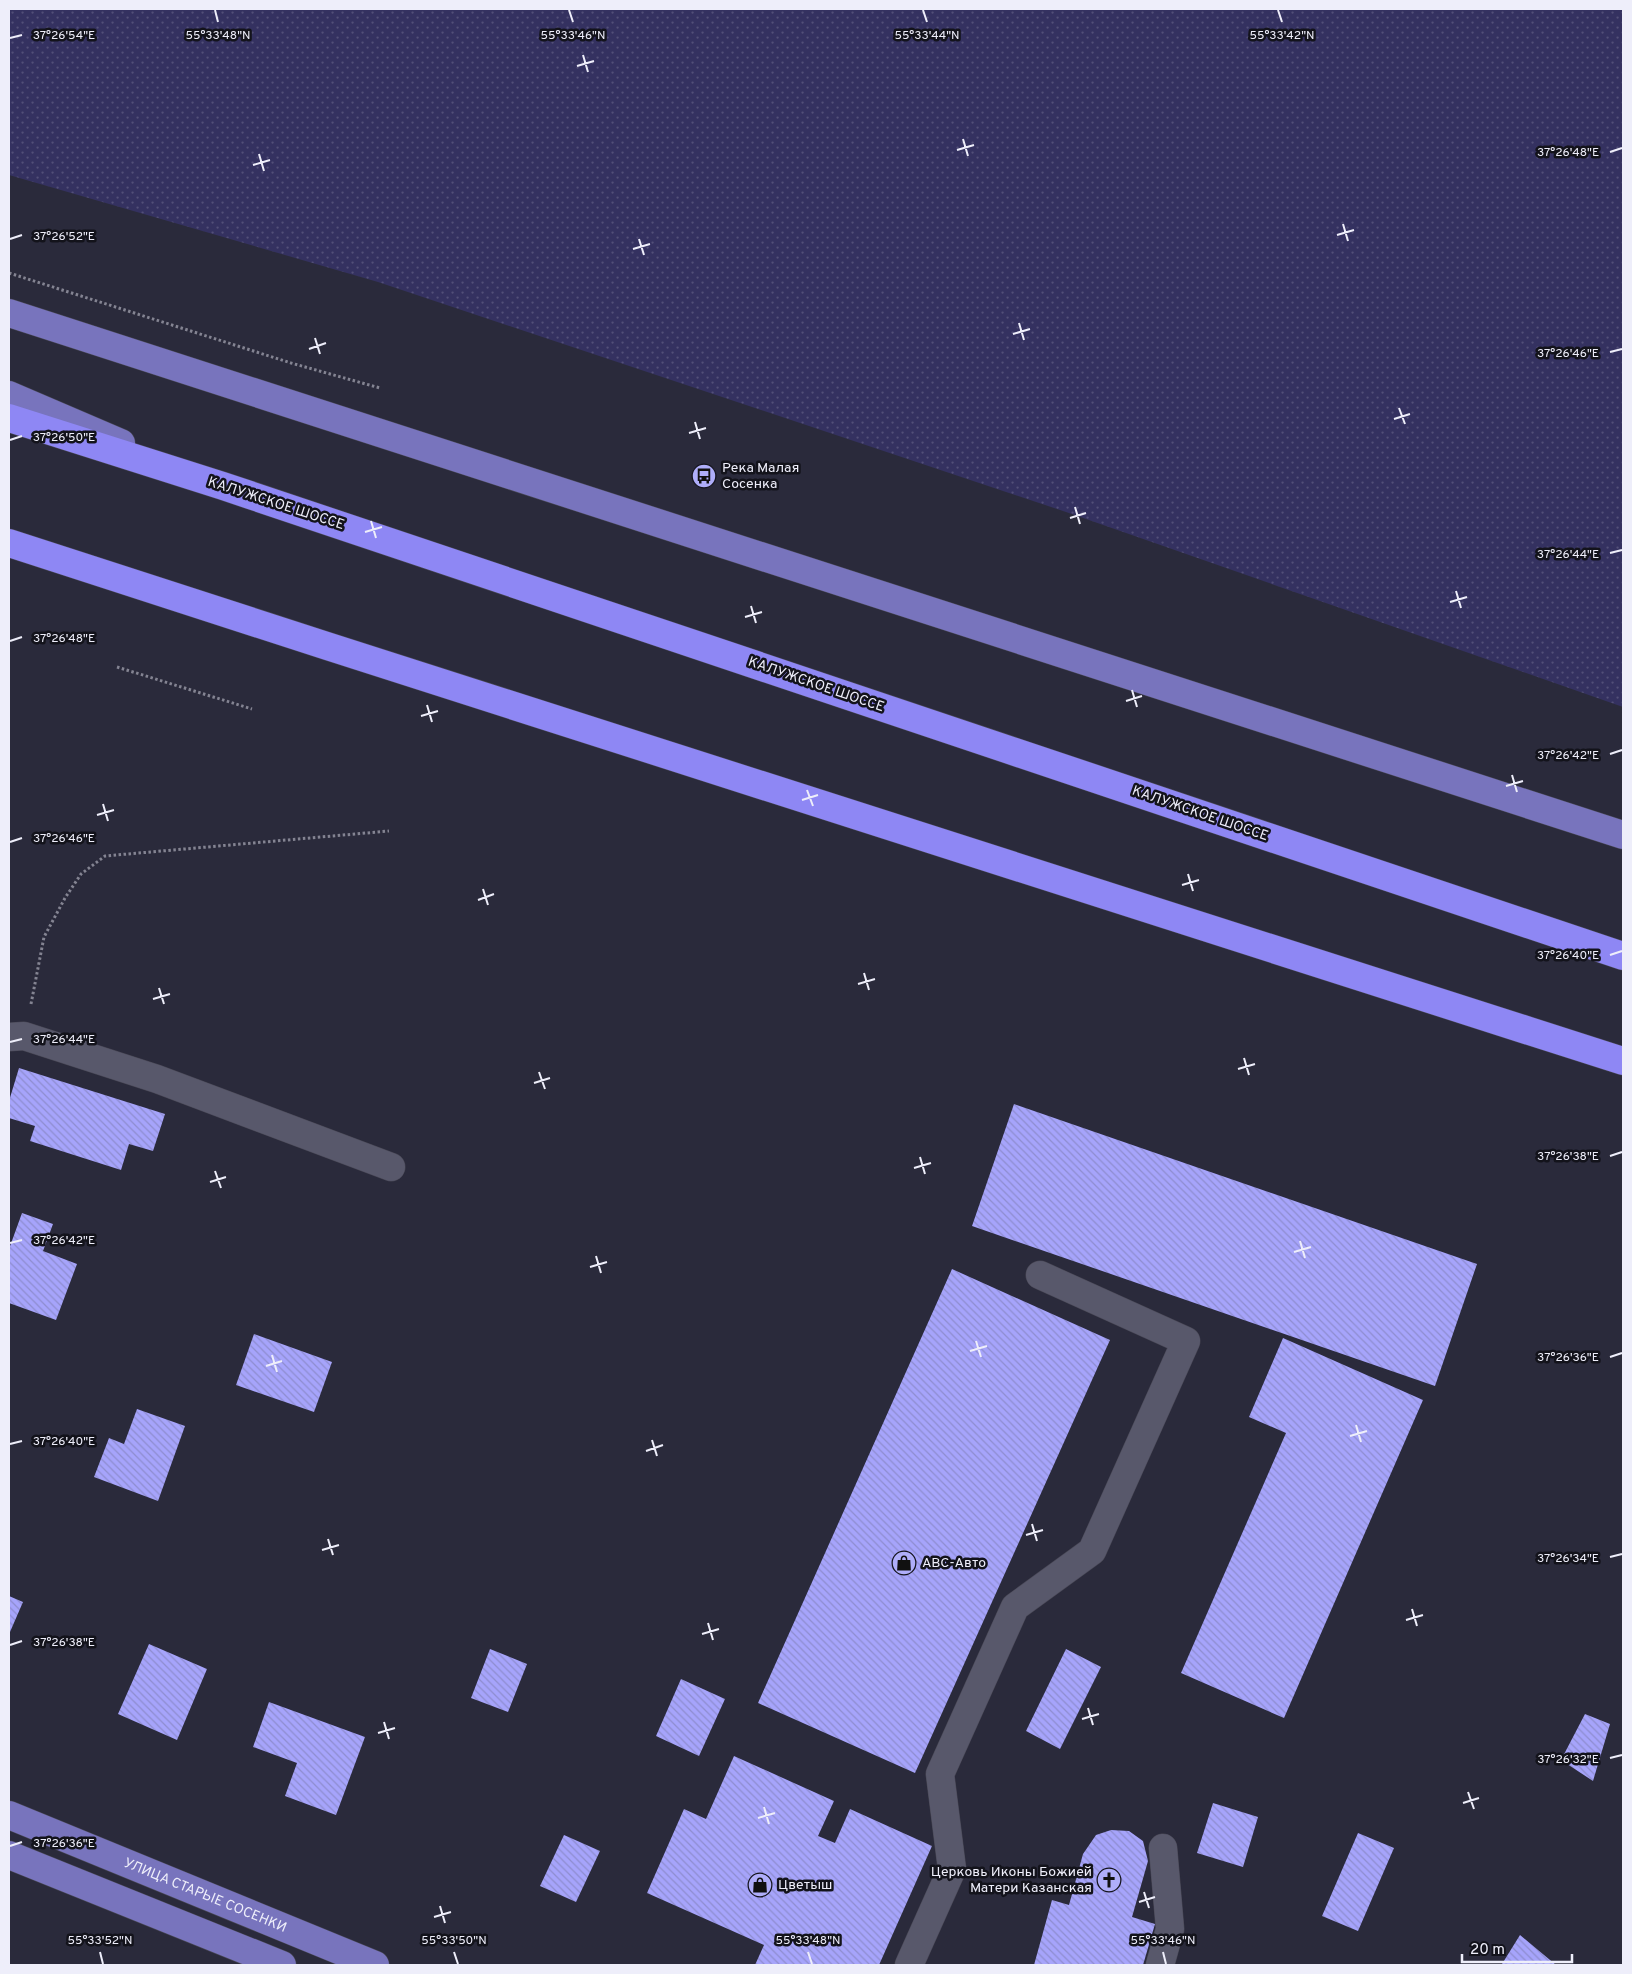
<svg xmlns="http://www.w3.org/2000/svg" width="1632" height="1974" viewBox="0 0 1632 1974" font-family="Overpass,sans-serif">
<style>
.grass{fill:url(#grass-dots)}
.building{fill:url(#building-back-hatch)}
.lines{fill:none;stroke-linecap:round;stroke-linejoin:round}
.minor-casing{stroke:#484755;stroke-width:29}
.major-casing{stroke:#484755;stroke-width:29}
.highway-casing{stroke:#484755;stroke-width:29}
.path{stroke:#848492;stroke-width:3;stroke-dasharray:2.5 2.5;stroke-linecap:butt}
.minor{stroke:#58586b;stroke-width:28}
.major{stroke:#7874bd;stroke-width:28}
.highway{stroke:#8e87f4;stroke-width:28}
.ticks{fill:none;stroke:#eeeefa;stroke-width:2}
.labels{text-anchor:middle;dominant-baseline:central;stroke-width:5;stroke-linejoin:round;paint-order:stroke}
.poi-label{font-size:14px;fill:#eeeefa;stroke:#13131b;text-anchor:start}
.street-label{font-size:14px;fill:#eeeefa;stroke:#13131b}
.ticks-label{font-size:12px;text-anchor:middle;fill:#eeeefa;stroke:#13131b;stroke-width:5;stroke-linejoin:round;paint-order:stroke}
</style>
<defs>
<pattern id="grass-dots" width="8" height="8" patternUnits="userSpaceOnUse" patternTransform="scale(1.25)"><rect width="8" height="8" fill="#343160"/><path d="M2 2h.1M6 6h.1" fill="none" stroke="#524f78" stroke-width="1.8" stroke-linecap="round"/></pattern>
<pattern id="building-back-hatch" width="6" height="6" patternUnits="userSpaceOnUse" patternTransform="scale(1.25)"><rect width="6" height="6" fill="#a6a4fb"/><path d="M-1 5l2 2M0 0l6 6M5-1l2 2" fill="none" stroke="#8e8dcf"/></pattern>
</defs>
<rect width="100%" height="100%" fill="#2a2a3b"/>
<path class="grass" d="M9,9h1614v698l-557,-195 -688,-230 -369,-107z"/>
<path class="building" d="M19,1068l146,46 -12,37 -24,-7 -8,26 -91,-29 5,-15 -26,-8v-17z
M1014,1104l463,160 -42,122 -463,-160z
M22,1213l31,11 -10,27 34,13 -21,56 -47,-17v-54z
M952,1269l158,71 -195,433 -157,-70z
M254,1334l78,28 -18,50 -78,-27z
M1283,1338l140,62 -139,318 -103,-45 105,-240 -37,-16z
M137,1409l48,17 -27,75 -64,-24 15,-39 15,6z
M9,1596l14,6 -13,30h-1z
M149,1644l58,25 -30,71 -59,-26z
M490,1649l37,15 -19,48 -37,-14z
M1066,1649l35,18 -41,82 -34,-18z
M681,1679l44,20 -26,57 -43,-20z
M269,1702l96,35 -29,78 -51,-19 12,-33 -44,-16z
M1585,1714l25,10 -17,57 -32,-21z
M734,1756l100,45 -16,35 17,7 15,-34 82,37 -53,119h-124l9,-20 -117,-52 37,-84 22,10z
M1213,1803l45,14 -15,50 -46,-14z
M1111,1830l18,1 14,10 5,20 -16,56 23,7 -12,41h-109l18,-65 17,5 14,-51 13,-19z
M1358,1833l36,15 -36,83 -36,-15z
M564,1835l36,16 -24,51 -36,-16z
M1520,1935l36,30h-52l-2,-1z"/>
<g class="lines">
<g class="minor-casing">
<path id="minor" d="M9,1037l15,-1 133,43 234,88
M909,1965l43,-96 -12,-95 75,-167 77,-56 94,-210 -146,-66
M1160,1965l10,-36 -7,-81"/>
</g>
<g class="major-casing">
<g id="major">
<path d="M9,313l1614,522"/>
<path d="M9,395l112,48"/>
<path id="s1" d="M9,1815l366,150"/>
<path d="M9,1855l273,110"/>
</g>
</g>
<g class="highway-casing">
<path id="highway" d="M9,418l214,68 1400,470
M9,543l318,103 1296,415"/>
</g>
<path class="path" d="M9,273l282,90 89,25
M117,667l135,42
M31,1004l13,-67 21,-39 16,-24 24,-18 284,-25"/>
<use href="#minor" class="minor"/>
<use href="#major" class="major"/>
<use href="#highway" class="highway"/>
</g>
<path class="ticks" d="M215,10l3,12M569,10l4,12M923,10l4,12M1278,10l4,12M10,38l12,-3M583,55l5,17M577,66l17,-5M963,139l5,17M957,150l17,-5M1610,152l12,-4M259,154l5,17M253,165l17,-5M1343,224l5,17M1337,235l17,-5M10,239l12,-4M639,239l5,16M633,249l17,-5M1019,323l5,17M1013,334l17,-5M315,338l5,16M309,349l17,-6M1610,352l12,-3M1399,408l6,16M1394,419l16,-5M695,422l5,17M689,433l17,-5M10,440l12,-4M1075,507l5,17M1070,518l16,-5M371,521l5,17M365,532l17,-5M1610,553l12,-3M1456,591l5,17M1450,602l17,-5M751,606l5,17M745,617l17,-5M10,641l12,-4M1132,690l5,17M1126,701l16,-5M427,705l5,17M421,716l17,-5M1610,754l12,-4M1512,775l5,17M1506,786l17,-5M807,790l6,16M802,800l16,-5M103,804l5,17M97,815l17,-5M10,842l12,-4M1188,874l5,17M1182,885l17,-5M483,889l5,16M478,900l16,-6M1610,955l12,-4M864,973l5,17M858,984l17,-5M159,988l5,16M153,999l17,-5M10,1042l12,-3M1244,1058l5,17M1238,1069l17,-5M539,1072l6,17M534,1083l16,-5M1610,1156l12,-4M920,1157l5,17M914,1168l17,-5M215,1171l6,17M210,1182l16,-5M1300,1241l5,17M10,1243l12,-3M1294,1252l17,-5M596,1256l5,17M590,1267l17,-5M976,1341l5,16M970,1351l17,-5M272,1355l5,17M1610,1357l12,-4M266,1366l16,-5M1356,1425l5,17M1350,1436l17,-5M652,1440l5,16M10,1444l12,-3M646,1451l17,-6M1032,1524l5,17M1026,1535l17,-5M328,1539l5,16M322,1550l17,-5M1610,1557l12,-3M1412,1609l5,17M1406,1620l17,-5M708,1623l5,17M702,1634l17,-5M10,1645l12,-4M1088,1708l5,17M1082,1719l17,-5M384,1722l5,17M378,1733l17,-5M1610,1758l12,-3M1468,1792l6,17M1463,1803l16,-5M764,1807l5,17M758,1818l17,-5M10,1846l12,-4M1144,1892l5,16M1139,1902l16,-5M440,1906l5,17M434,1917l17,-5M100,1952l3,12M454,1952l4,12M808,1952l4,12M1163,1952l3,12"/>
<defs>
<g id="bus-disc" transform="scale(1.25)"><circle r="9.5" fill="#afaefa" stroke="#13131b"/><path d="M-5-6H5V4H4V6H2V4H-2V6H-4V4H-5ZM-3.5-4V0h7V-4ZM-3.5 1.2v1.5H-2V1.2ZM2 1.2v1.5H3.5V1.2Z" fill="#111"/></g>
<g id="shop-disc" transform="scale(1.25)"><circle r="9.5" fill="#afaefa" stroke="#13131b"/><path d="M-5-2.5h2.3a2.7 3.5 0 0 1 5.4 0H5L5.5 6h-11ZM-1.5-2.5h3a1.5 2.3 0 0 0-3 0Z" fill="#111"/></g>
<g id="church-disc" transform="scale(1.25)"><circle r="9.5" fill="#afaefa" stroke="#13131b"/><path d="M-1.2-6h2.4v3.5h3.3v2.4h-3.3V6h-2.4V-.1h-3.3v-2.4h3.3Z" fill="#111"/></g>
</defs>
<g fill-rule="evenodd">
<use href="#bus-disc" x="704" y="476"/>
<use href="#shop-disc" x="904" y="1563"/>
<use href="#church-disc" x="1109" y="1880"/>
<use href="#shop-disc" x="760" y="1885"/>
</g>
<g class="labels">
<g class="poi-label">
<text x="722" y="468">Река Малая<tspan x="722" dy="16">Сосенка</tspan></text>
<text x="922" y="1563">АВС-Авто</text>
<text x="1092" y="1872" text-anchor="end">Церковь Иконы Божией<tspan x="1092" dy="16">Матери Казанская</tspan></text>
<text x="778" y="1885">Цветыш</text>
</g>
<g class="street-label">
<text transform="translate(276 504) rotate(18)">КАЛУЖСКОЕ ШОССЕ</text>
<text transform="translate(816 685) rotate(19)">КАЛУЖСКОЕ ШОССЕ</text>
<text transform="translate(1200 814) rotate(19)">КАЛУЖСКОЕ ШОССЕ</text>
<text stroke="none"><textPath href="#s1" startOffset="212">УЛИЦА СТАРЫЕ СОСЕНКИ</textPath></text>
</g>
</g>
<g class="ticks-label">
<text x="218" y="39">55°33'48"N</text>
<text x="573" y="39">55°33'46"N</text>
<text x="927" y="39">55°33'44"N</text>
<text x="1282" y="39">55°33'42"N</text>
<text x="64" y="39">37°26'54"E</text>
<text x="1568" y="156">37°26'48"E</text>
<text x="64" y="240">37°26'52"E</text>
<text x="1568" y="357">37°26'46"E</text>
<text x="64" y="441">37°26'50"E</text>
<text x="1568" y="558">37°26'44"E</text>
<text x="64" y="642">37°26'48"E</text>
<text x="1568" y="759">37°26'42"E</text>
<text x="64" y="842">37°26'46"E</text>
<text x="1568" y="959">37°26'40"E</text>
<text x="64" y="1043">37°26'44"E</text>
<text x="1568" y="1160">37°26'38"E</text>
<text x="64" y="1244">37°26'42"E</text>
<text x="1568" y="1361">37°26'36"E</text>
<text x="64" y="1445">37°26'40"E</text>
<text x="1568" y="1562">37°26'34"E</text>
<text x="64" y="1646">37°26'38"E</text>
<text x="1568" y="1763">37°26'32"E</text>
<text x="64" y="1847">37°26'36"E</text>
<text x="100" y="1944">55°33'52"N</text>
<text x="454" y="1944">55°33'50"N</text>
<text x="808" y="1944">55°33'48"N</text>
<text x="1163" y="1944">55°33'46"N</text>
</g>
<rect width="1632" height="1974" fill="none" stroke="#eeeefa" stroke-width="20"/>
<path d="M1462 1954v8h110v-8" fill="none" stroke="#eeeefa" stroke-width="2.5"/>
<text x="1470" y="1954" font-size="15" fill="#eeeefa" stroke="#13131b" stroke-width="4" paint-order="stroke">20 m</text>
</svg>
